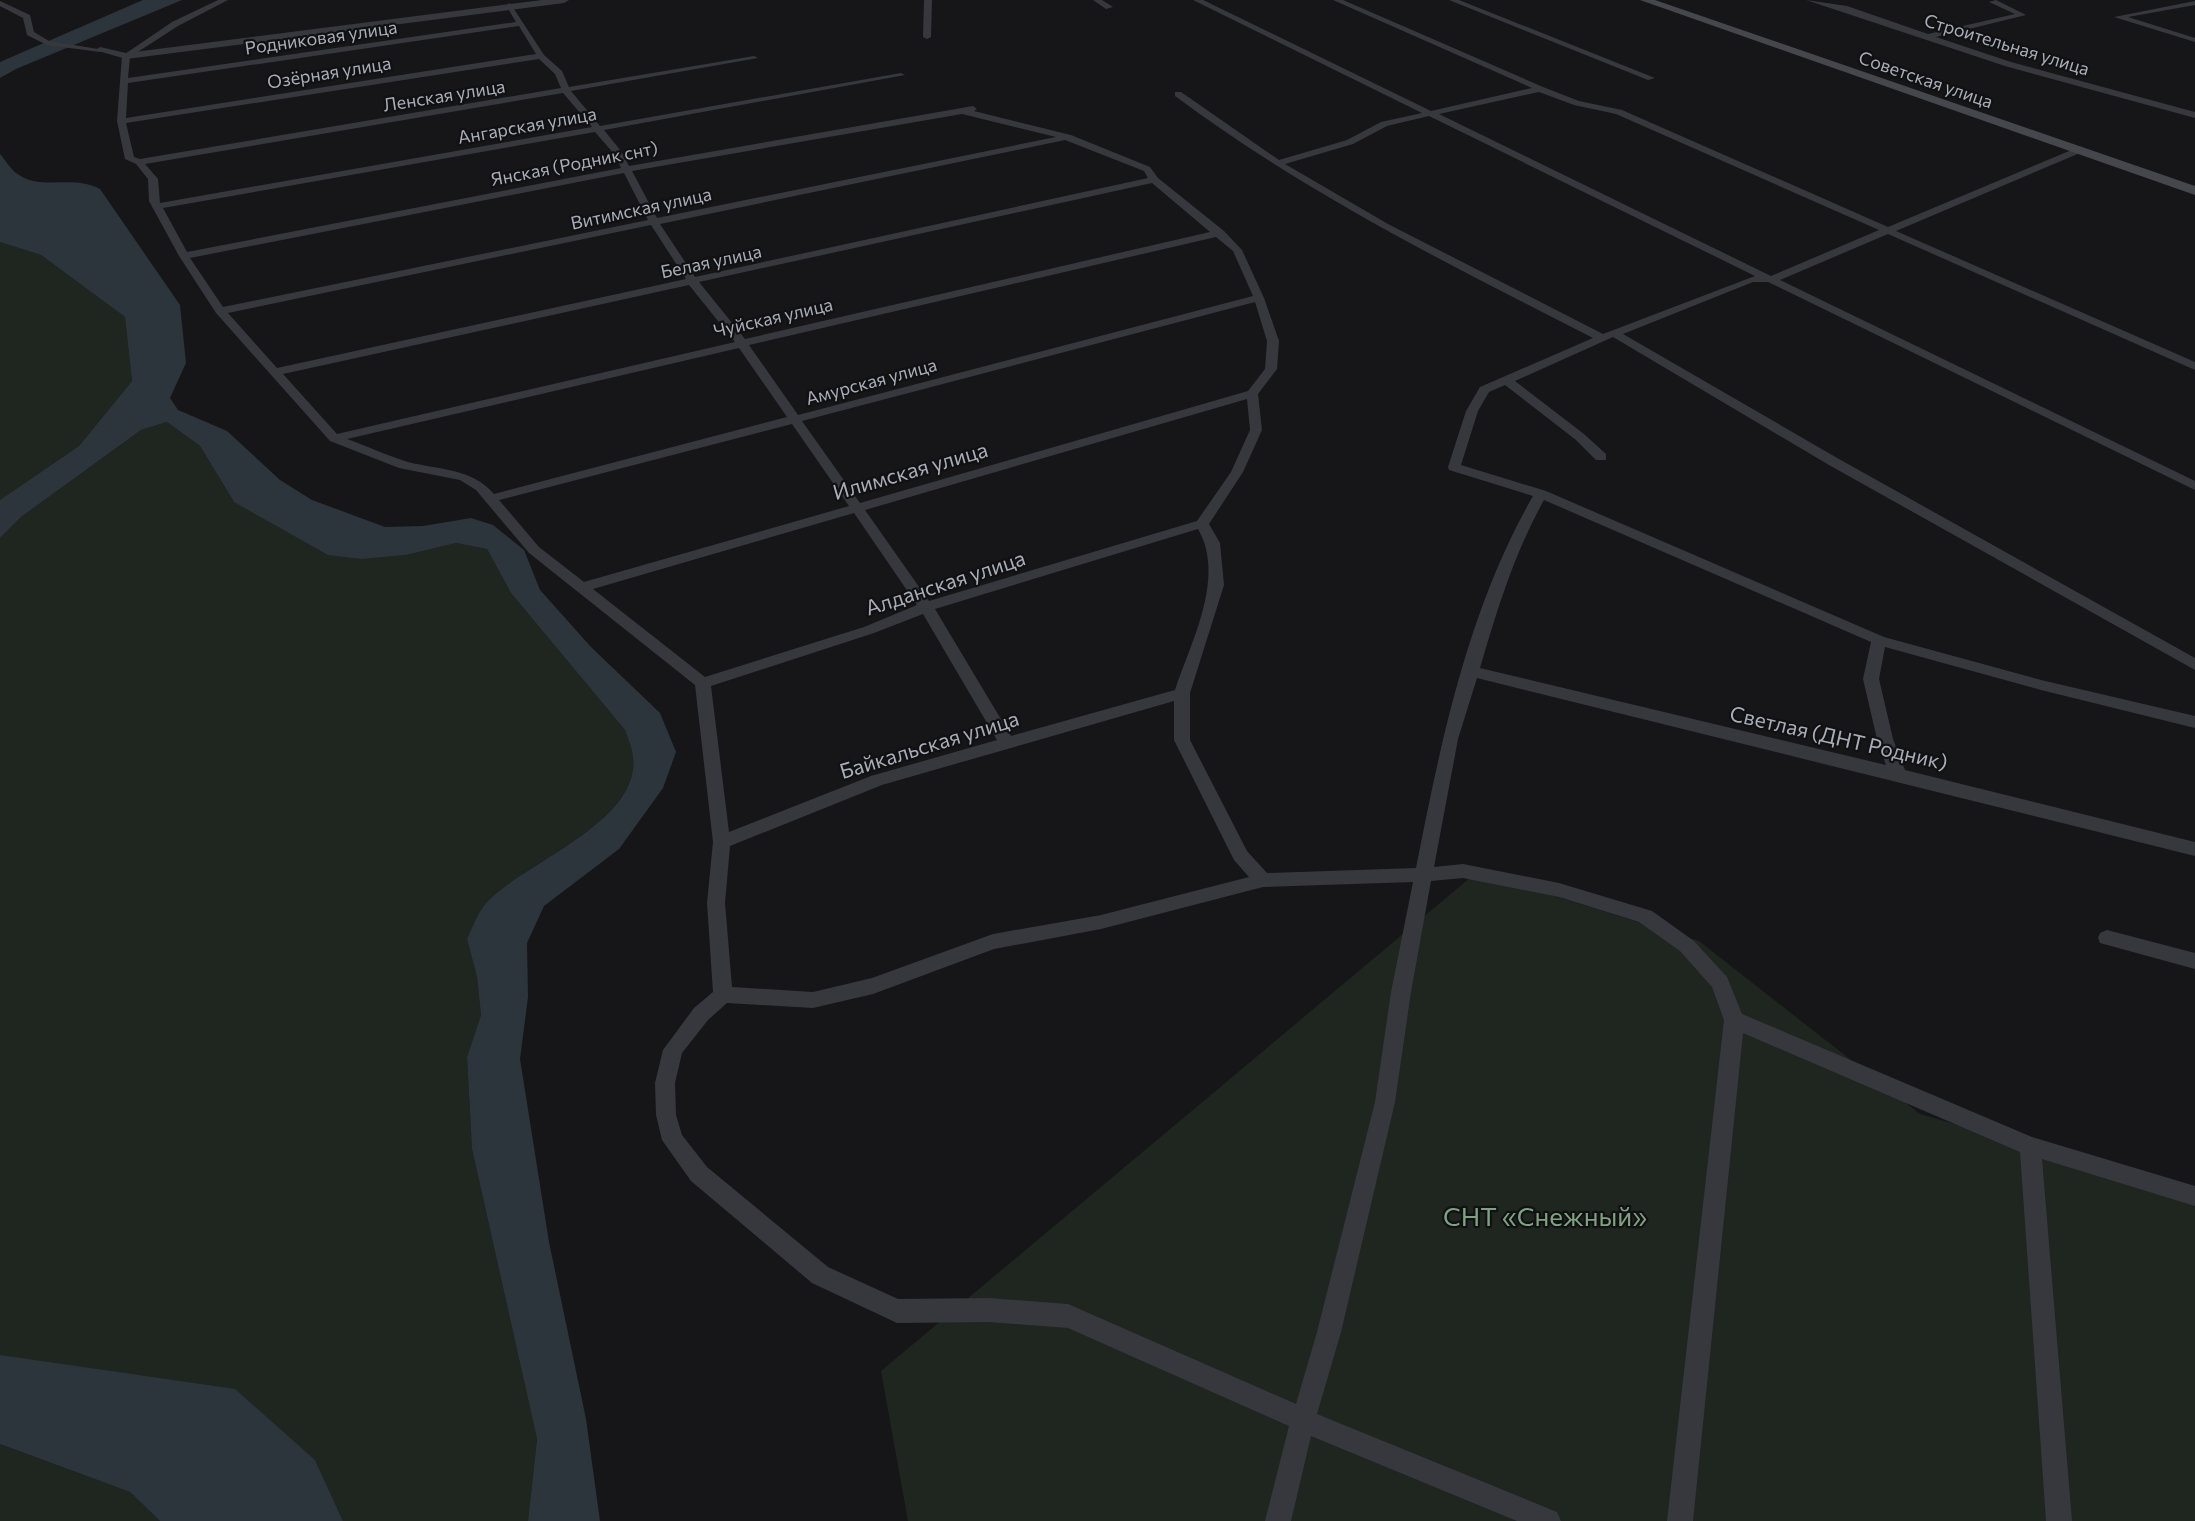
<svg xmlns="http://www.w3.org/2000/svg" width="2195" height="1521" viewBox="0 0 2195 1521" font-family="Commissioner,sans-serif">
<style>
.green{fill:#1e261f}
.water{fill:#2c353c}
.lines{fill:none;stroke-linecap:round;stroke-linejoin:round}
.minor{fill:#37383d;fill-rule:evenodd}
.tertiary{fill:#37383d;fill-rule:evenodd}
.secondary{fill:#45474d;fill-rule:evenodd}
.labels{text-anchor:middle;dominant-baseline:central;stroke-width:4.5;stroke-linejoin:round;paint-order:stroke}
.far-street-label{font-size:18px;fill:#a8adb8;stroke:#111113}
.street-label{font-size:21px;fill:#a8adb8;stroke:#111113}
.near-park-label{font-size:26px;fill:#7fa381;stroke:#111113}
</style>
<rect width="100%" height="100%" fill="#161618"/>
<path class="green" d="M0,242l41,13 84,62 7,64 -53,65 -79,54z
M167,422l33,24 34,56 128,57 44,-4 50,-12 31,6 24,44 114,137c3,9 7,18 8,27 7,66 -109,104 -147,146 -8,9 -14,25 -19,36l10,38 4,38 -14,42 5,92 65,290 -9,82h-185l-28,-61 -273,-98 -42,-7v-817l21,-21 120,-87z
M1477,872l222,69 221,173 110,32 165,54v321h-1287l-27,-150z
M0,1444l130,48 30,29h-160z"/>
<path class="water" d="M143,0h39l-166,69 -16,9v-16z
M0,154c5,6 10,14 16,19 25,19 55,1 84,16l80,116 6,58 -16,35 8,12 49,21 53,49 32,20 73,27 38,-1 48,-8 22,7 31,25 16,40 51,57 69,66 16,39 -13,36 -44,61 -75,57 -17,37 1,54 -8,62 29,183 37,177 14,102h-72l9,-82 -65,-290 -5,-92 14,-42 -4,-38 -10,-38c5,-11 11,-27 19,-36 39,-42 154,-80 147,-146 -1,-9 -5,-18 -8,-27l-114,-137 -24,-44 -31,-6 -50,12 -44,4 -34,-4 -94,-53 -34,-56 -33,-24 -26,8 -120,87 -21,21v-38l79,-54 53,-65 -7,-64 -84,-62 -41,-13z
M0,1355l235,34 80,71 28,61h-183l-30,-29 -130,-48z"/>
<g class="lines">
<path class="minor" d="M218,0h10l-50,26 -48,31 -2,21 388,-56 -10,-17 4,-2 34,52 18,16 7,16 185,-31 4,2 -187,33 29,35 301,-53 4,2 -301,55 17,21 8,15 344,-60 4,3 -3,2 97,24 79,32 8,11 66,53 18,19 22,48 15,43 -2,28 -19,25 4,36 -19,42 -34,52 11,19 4,42 -34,108v47l57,111 20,22 149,-5c25,-127 52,-259 117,-372l-84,-26 -1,-3 18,-56 14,-24 113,-49c-147,-75 -286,-144 -418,-242v-4h6l98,68 68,-20 34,-18 41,-9 -229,-113h10l228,111 101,-23 -199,-88h10l200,87 36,14 43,9 266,117 186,-78h6v4l-184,78 299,131v8l-307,-136 -108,46 415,201v9l-427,-208h-15l-130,52 216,125 356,199v12l-366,-205 -216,-128 -98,44 69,53 22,20v6h-10l-20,-20 -71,-55 -16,7 -11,19 -17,54 85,26 338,146 157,43 154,36v12l-154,-38 -156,-43 -6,32 14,60 12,31 290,72v14l-718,-178 -19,61 -24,128 29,-3 96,19 93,28 42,30 33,36 15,37 290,123 163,49v20l-153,-47 30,362h-26l-26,-369 -277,-119 -50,488h-26l57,-501 -12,-33 -32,-36 -41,-29 -80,-25 -96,-19 -32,3 -20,111 -16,110 -54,230 -24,82 240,98 4,9h-44l-206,-85 -20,85h-26l24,-95 -221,-98 -79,-6 -92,1 -85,-40 -121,-102 -29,-41 -6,-25 -1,-32 8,-33 31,-42 19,-16 -6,-89 6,-61 -18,-157 -166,-132 -53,-63 -16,-10 -61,-12 -69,-27 -114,-128 -37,-57 -30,-55 -1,-22 -12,-15 -11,-5 -8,-38 5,-65 50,-34zM519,26l17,28 -410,64 2,-35zM539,59l16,15 6,14 -421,71 -6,-2 -8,-34zM1539,92l35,13 42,9 263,116 -108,46 -332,-162zM563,93l29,34 -432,76 -2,-24 -13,-15zM962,114l94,23 -399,81 -25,-47zM1429,116l326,160 -152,58 -215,-110 -103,-60 68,-20 34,-18zM595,132l19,22 7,14 -434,84 -24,-44zM1065,140l79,31 4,7 -453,99 -35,-53zM624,173l24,47 -425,87 -33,-49zM1152,183l58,49 -465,107 -46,-57zM651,225l35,54 -409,89 -49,-55zM1216,237l17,14 20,45 -455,119 -49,-70zM689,285l46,57 -398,92 -54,-60zM1255,302l12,39 -2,28 -17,22 -388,112 -58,-82zM739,348l48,69 -293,77c-22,-26 -55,-24 -86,-32 -20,-6 -41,-16 -61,-23zM1247,399l3,31 -19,42 -34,49 -268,80 -64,-91zM792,424l57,82 -265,76 -45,-35 -40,-47zM1544,500l327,142 -8,37 14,60 9,26 -406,-97c17,-58 34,-114 64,-168zM854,513l63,92 -53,22 -159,50 -112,-88zM1198,529c28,48 -7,113 -23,161l-164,46 -76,-127zM923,614l74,126 -126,36 -142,56 -18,-146 163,-53zM1174,701v39l60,120 15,17 -148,38 -108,19 -121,44 -59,14 -81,-5 -7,-84 5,-57 152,-61zM1413,882l-22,110 -16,110 -58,230 -21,72 -228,-100 -79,-6 -91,1 -70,-32 -121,-100 -25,-32 -6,-20 -1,-32 7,-30 26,-33 19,-17 86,5 60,-14 121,-45 107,-20 162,-42z
M924,0h8l-1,37 -4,2 -4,-2z
M1093,0h9l11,7 -7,2z
M1449,0h10l196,78 -7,2z
M1806,0l41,6 81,28 87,-20 -26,-12 7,-2 30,15 -90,22 75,25 184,50v6l-190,-52z
M0,1l30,14 4,17 15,9 55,9 -4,2 -53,-7 -20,-10 -4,-17 -23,-12z
M2195,1v4l-67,12 67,21v4l-81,-25z
M2107,930l88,23v16l-95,-26 -2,-5 2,-5z"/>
<path class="tertiary" d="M542,0h27l-5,3 -438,56 -31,-9 5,-3 26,6z"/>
<path class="secondary" d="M1640,0h15l540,186v9z"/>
</g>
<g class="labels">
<g class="far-street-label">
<text transform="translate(321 37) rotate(-8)">Родниковая улица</text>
<text transform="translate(2007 44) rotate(17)">Строительная улица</text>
<text transform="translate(329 72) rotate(-9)">Озёрная улица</text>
<text transform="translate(1926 79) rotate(19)">Советская улица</text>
<text transform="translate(444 95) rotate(-9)">Ленская улица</text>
<text transform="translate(527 125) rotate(-10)">Ангарская улица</text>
<text transform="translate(574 163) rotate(-11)">Янская (Родник снт)</text>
<text transform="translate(641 208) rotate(-12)">Витимская улица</text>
<text transform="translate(711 261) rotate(-12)">Белая улица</text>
<text transform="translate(773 317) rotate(-13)">Чуйская улица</text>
<text transform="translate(871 381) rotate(-15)">Амурская улица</text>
</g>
<g class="street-label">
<text transform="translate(910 470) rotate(-16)">Илимская улица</text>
<text transform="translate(945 582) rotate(-18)">Алданская улица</text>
<text transform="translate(1839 737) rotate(13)">Светлая (ДНТ Родник)</text>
<text transform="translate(929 744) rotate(-17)">Байкальская улица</text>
</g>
<g class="near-park-label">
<text x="1545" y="1215">СНТ «Снежный»</text>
</g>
</g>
</svg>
